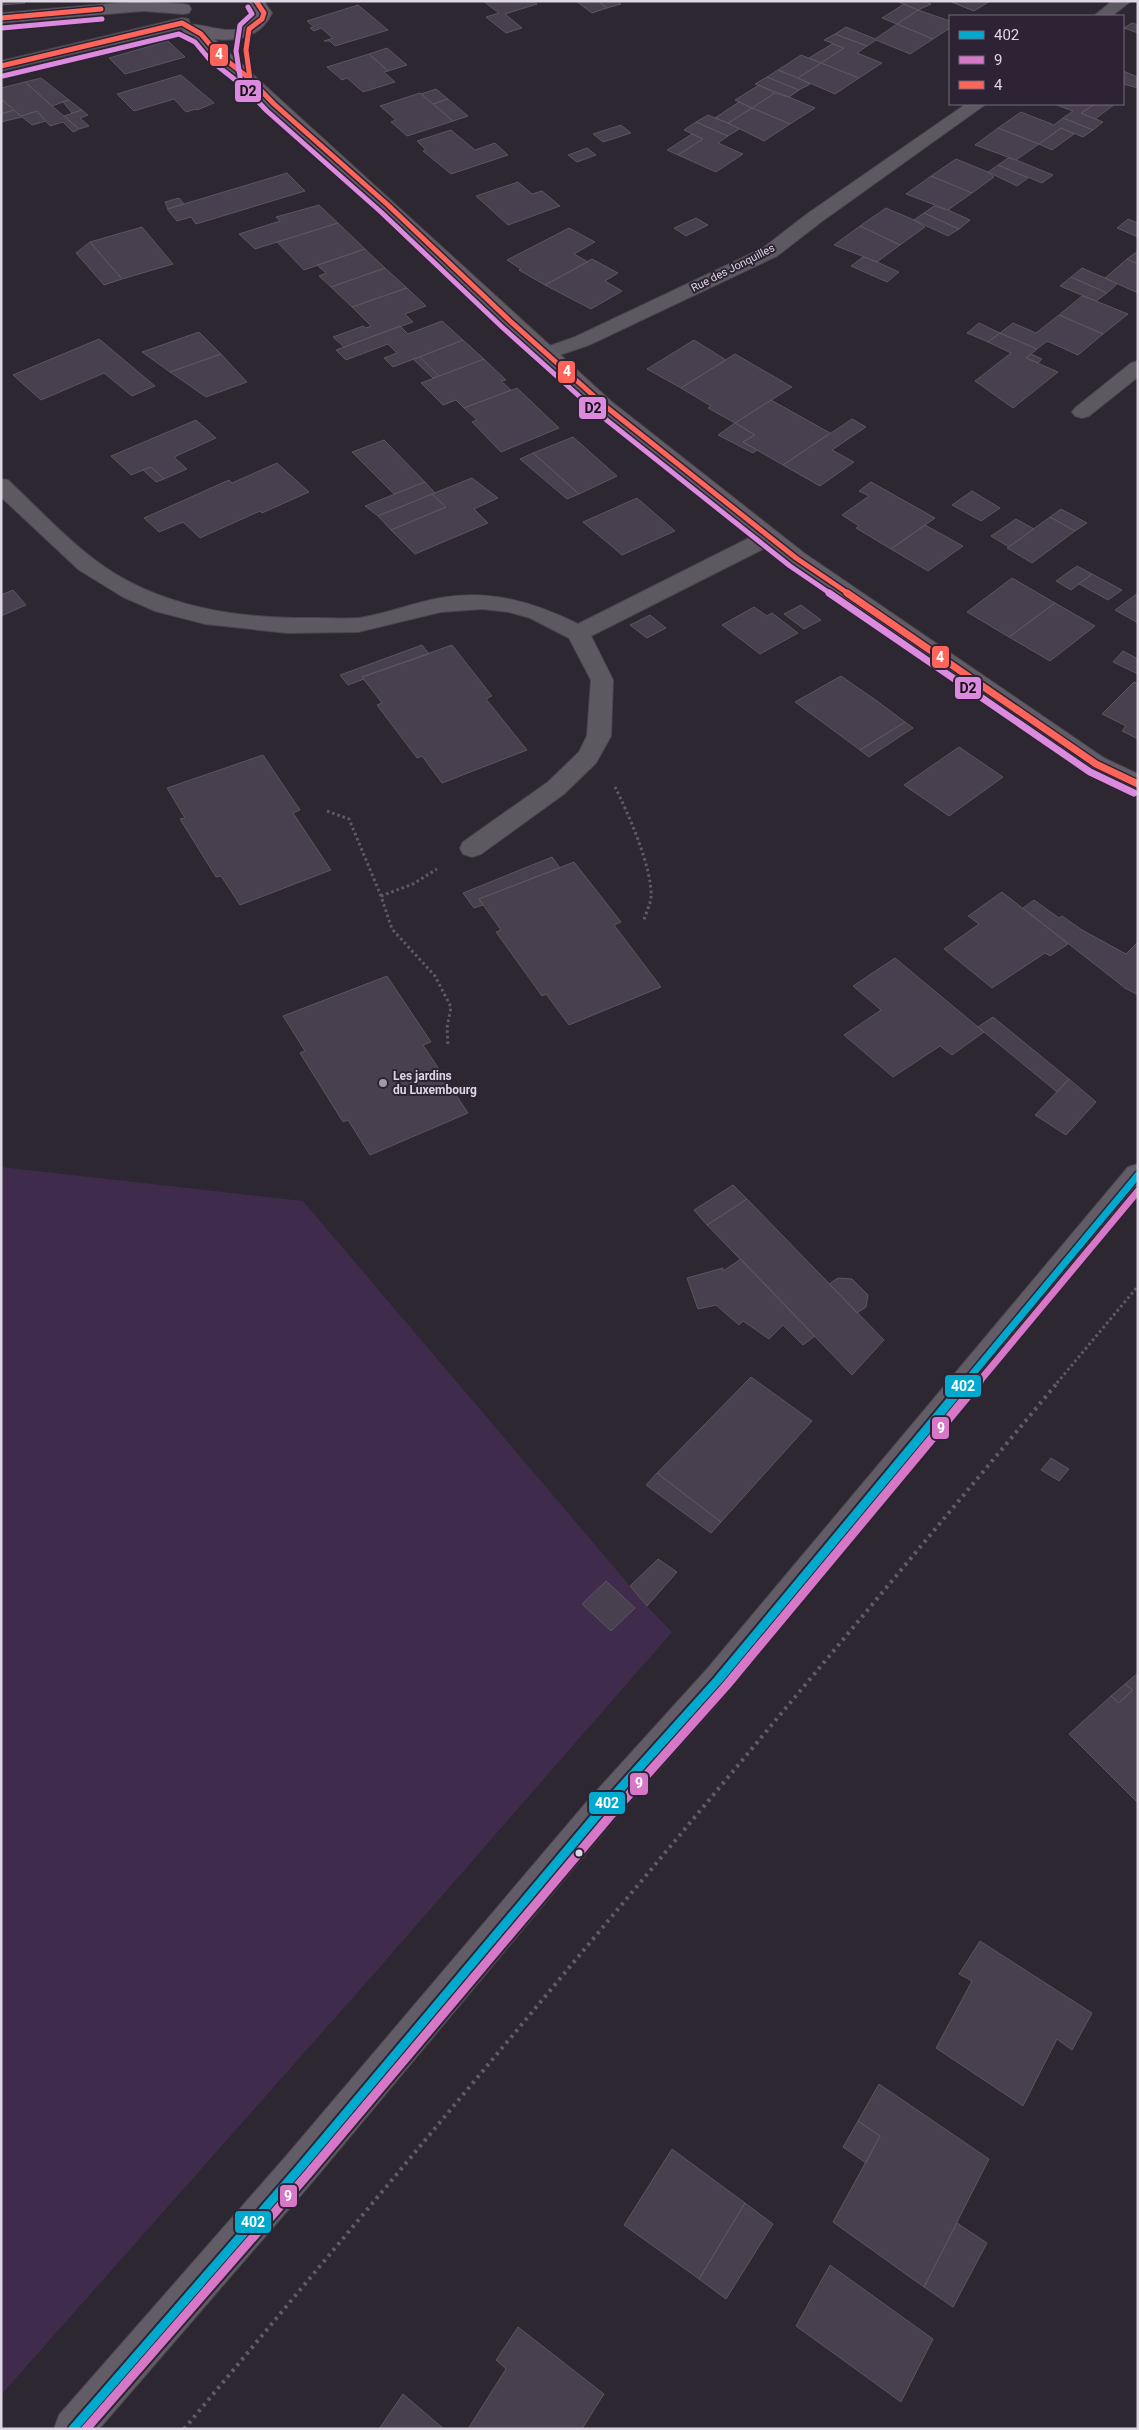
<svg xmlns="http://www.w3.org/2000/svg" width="1139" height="2430" viewBox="0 0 1139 2430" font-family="Roboto,sans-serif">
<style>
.green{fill:#3f2c4d}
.building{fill:#48404f;stroke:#5a565e}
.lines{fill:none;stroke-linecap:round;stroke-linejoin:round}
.street-casing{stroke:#49444c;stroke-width:2}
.secondary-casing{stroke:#49444c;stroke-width:2}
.path-far1{stroke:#5f5c62;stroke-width:3;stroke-dasharray:2.5 3;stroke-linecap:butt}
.path{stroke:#5f5c62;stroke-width:4;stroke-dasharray:3 4.5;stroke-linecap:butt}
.street{fill:#5d5961;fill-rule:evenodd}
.secondary{fill:#615c65;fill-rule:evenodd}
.bus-1-far1-casing{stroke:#2d2334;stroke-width:10}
.bus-1-casing{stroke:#2d2334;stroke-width:13}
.bus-2-far1-casing{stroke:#2d2334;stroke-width:10}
.bus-2-casing{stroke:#2d2334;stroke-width:13}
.bus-3-far1-casing{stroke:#2d2334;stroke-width:8}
.bus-3-casing{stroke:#2d2334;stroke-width:10}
.bus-4-far1-casing{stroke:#2d2334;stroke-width:8}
.bus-4-casing{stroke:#2d2334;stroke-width:10}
.bus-1-far1{stroke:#00a9ce;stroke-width:7}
.bus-1{stroke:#00a9ce;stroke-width:9}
.bus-2-far1{stroke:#d777c7;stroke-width:7}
.bus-2{stroke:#d777c7;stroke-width:9}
.bus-3-far1{stroke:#ff645b;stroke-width:5}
.bus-3{stroke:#ff645b;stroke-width:7}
.bus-4-far1{stroke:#dc8add;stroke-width:5}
.bus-4{stroke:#dc8add;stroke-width:7}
.poi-dot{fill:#a099a4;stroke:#2d2334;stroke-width:2}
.bus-dot{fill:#ded7e3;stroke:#2d2334;stroke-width:2}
.labels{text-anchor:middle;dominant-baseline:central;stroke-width:4;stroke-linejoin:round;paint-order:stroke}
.far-street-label{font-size:11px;fill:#ded7e3;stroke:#2d2334}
.poi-label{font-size:12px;font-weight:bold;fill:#ded7e3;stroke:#2d2334;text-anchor:start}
.line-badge{stroke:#2d2334;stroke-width:2}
.badge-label{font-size:14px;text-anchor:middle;font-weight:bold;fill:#fff}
.pale-badge-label{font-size:14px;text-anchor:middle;font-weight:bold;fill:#111}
</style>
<rect width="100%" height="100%" fill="#2c2730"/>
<path class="green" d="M1,1167l302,34 344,405 25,26 -307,352 -364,411z"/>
<path class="building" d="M1,1h22l2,2 -24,2z
M483,1h50l4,3 -32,10 17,14 -16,5 -20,-16 13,-4z
M576,1h22l9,7 -15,5z
M598,1h20l3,3 -14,4z
M896,1h27l8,3 -13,6z
M949,1h41l-16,10z
M904,4l14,6 -21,14 -15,-6z
M358,5l30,25 -53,16 -5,-5h-6l9,-3 -12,-10 -7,3 -4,-3 4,-1 -7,-6z
M918,10l32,11v7l-17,11 -36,-15z
M1132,23l6,2v8l-14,-5z
M897,24l36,15 -23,15 -34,-14 -9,6 -32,-12 11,-7 29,12z
M835,34l32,12 -10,7 25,10 -23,15 -38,-15 23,-15 -20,-8z
M168,41l17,16 -60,17 -16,-16z
M832,44l12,4 -23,15 -12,-5z
M387,48l20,17 -19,6 -19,-17z
M369,54l19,17 -4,1 11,10 -32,10 -16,-14 -5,2 -15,-13z
M801,55l20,8 -23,15 -20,-8z
M821,63l38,15 -24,16 -37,-16z
M778,70l20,8 12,6 -11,6 -32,-13z
M1123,71l15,6v11l-15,-4z
M181,75l33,28 -17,7 -1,-1 -10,3 -12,-13 -40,12 -17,-17z
M767,77l32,13 -10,7 -34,-13z
M41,78l28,22 -17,6 -27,-24z
M25,82l27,24 27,23 -6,3 -10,-10 -13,4 -13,-15 -16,5 -20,-17v-11z
M759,85l16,8 -23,15 -17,-8z
M436,89l12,10 -15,5 -12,-10z
M420,93l33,28 -46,15 -16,-14 5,-2 -16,-14z
M775,93l14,4 26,11 -25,16 -38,-16z
M1,99l13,11 -13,4z
M448,99l20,17 -15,5 -20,-17z
M69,100l13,10 -10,3 -9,-11z
M739,102l13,6 -24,15 -13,-5z
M1054,104h41l-14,9 22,9 -10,8 -30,-12 10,-7z
M1095,104h20l-20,15 -14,-6z
M752,108l38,16 -26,17 -36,-18z
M14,110l8,7 -21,5v-8z
M82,110l6,5 -8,3 9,8 -10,3 -15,-13z
M37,111l9,10 -14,4 -11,-9z
M1021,112l33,13 9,-7 30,12 -10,7 -22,-9 -22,16 -41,-16z
M708,115l20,8 11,6 -11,7 -32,-14z
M696,122l32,14 -10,7 25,11 -27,18 -38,-17 25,-16 -19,-9z
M621,125l10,8 -28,9 -10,-8z
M998,128l41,16 -23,16 -41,-15z
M1061,128l13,6 -22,16 -13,-6z
M451,130l24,20 20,-7 13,12 -57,19 -28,-23 3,-1 -9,-9z
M692,134l11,5 -25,16 -11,-5z
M587,148l9,7 -19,7 -9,-7z
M1008,158l8,2 37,15 -11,8 -44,-18z
M956,159l32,13 6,5 -22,16 -41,-17z
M998,165l30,13 -11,8 -29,-14z
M287,173l18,18 -109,33 -5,-7 -14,4 -10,-12z
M931,176l41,17 -24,17 -42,-16z
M518,182l14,12 10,-3 18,15 -52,19 -32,-29z
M179,198l5,6 -16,5 -3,-7z
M319,205l19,18 -83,26 -16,-15 41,-13 -4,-4z
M934,206l14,4 22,10 -11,9 -35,-16z
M886,208l28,12 11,7 -25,18 -40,-19z
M924,213l35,16 -11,7 -34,-16z
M696,218l12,7 -22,11 -12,-8z
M1128,219l10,4v14l-21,-9z
M338,223l27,26 -61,21 -27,-28z
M860,226l40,19 -23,17 -43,-17z
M142,227l31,37 -51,15 -32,-37z
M569,228l26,14 -21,12 14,8 -43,23 -26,-15 2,-1 -14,-9z
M90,242l32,37 -18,6 -28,-32z
M365,249l20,19 -54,19 -12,-11 7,-3 -9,-8z
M1138,251v13l-11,-5z
M863,257l14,5 22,10 -12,10 -36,-16z
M592,259l26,14 -13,8 17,10 -31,18 -46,-24z
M1127,259l11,5v29l-33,-15z
M385,268l22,20 -55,19 -21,-20z
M1082,268l23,10 12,6 -10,9 -36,-16z
M1071,277l36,16 -11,8 -36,-15z
M407,288l19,18 -21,8 8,8 -69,25 -11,-10 30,-11 3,2 5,-2 -19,-19z
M1082,296l14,5 32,13 -25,20 -44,-19z
M1059,315l44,19 -25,21 -31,-14 -10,8 -37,-16 13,-10 23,10z
M442,321l21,19 -70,27 -9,-9 13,-5 -9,-9 -42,16 -10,-10 64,-24 8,8z
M979,323l21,10 -12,9 -21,-9z
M199,332l22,22 -51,18 -28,-20z
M1000,333l37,16 -11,9 32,14 -45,36 -38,-27 36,-28 -23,-11z
M99,339l56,47 -23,10 -28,-23 -63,27 -28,-25z
M463,340l21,19 -45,17 -19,-19z
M694,340l32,20 -45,28 -34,-19z
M221,354l26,28 -41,15 -36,-25z
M735,354l57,33 -57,36 -27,-15 3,-2 -30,-18z
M1031,354l11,5 -4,4 -12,-5z
M420,357l19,19 -6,2 -20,-19z
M484,359l22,21 -5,1 10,9 -47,18 -8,-8 -13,5 -22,-22z
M517,388l42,40 -58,24 -29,-30 5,-2 -13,-12z
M771,400l59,33 -47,32 -40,-23 12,-7 -20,-12z
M852,419l14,8 -34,23 22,12 -34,24 -37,-21z
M196,420l20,18 -42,19 13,12 -23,10 -13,-12 -20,8 -20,-19z
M735,423l20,12 -12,7 14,8 -4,3 -35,-18z
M573,437l44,39 -38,18 -46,-41z
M384,440l41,42 -31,12 -42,-42z
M533,453l46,41 -12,5 -47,-40z
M277,463l32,29 -47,21 -2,-2 -60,27 -17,-16 -24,10 -15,-14 85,-38 3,3z
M151,467l13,12 -8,3 -13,-12z
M472,478l26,20 -24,11 14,14 -73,31 -24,-24 55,-23 -14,-13z
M425,482l10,11 -57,23 -13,-10z
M871,482l64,36 -44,31 -35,-21 3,-2 -17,-11 27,-19 -10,-5z
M972,491l28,17 -19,13 -29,-16z
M432,494l14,13 -55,23 -13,-14z
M637,498l38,33 -53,24 -39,-33z
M1061,509l26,14 -12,8 -25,-14z
M1050,517l25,14 -43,32 -25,-15z
M1016,519l18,10 -25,18 -18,-11z
M925,525l38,21 -35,25 -37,-22z
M1077,566l15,8 -21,16 -15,-9z
M1092,574l30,16 -14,10 -29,-16z
M1012,578l43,25 -46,34 -42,-25z
M13,590l13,15 -25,11v-21z
M1138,593v30l-23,-13z
M1055,603l40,23 -45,35 -41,-24z
M801,605l20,15 -17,9 -20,-15z
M754,607l13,9 5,-3 26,20 -38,21 -38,-29z
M650,615l16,13 -19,10 -17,-13z
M422,645l7,9 -67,23 2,2 -16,6 -8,-10z
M452,645l40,51 -6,3 41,51 -85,33 -20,-27 -5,2 -40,-53 5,-2 -20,-26z
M1123,651l15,8v15l-25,-12z
M841,676l36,25 28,21 -45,28 -65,-48z
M1134,682l4,2v55l-16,-8 4,-5 -24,-12z
M905,722l8,6 -44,29 -9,-7z
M959,747l44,30 -54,39 -45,-31z
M263,755l37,55 -7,3 38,57 -91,35 -19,-29 -5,1 -36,-58 5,-1 -18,-30z
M552,857l8,11 -81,31 4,6 -9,3 -11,-15z
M574,862l47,60 -7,3 47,62 -92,38 -23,-31 -4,2 -46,-64 5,-2 -22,-31z
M1002,892l66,52 -18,12 -5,-3 -53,35 -48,-39 35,-25 -11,-8z
M1034,900l25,18 3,-2 20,14 44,24 12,-12v53l-13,-7 -102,-80z
M895,958l89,74 -32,23 -12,-9 -47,31 -49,-42 37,-25 -28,-24z
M387,976l44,66 -8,3 45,68 -98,42 -22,-35 -5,2 -43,-69 5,-2 -22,-35z
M993,1017l76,62 -12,13 -79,-65z
M1069,1079l27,23 -30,33 -31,-20z
M733,1185l14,14 -40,26 -13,-15z
M747,1199l137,141 -32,35 -145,-150z
M741,1259l74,77 -12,9 -20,-20 -14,14 -26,-18 -4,4 -23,-20 -18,4 -11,-31 36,-10v3z
M838,1278l14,1 16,16 -2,12 -9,6 -28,-29z
M751,1377l61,44 -91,101 -64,-49z
M1051,1458l18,11 -10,12 -18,-11z
M657,1473l64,49 -10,11 -65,-48z
M658,1559l19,13 -30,34 -17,-20z
M606,1581l29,27 -24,23 -29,-27z
M1138,1673v128l-1,1 -68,-68 42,-38 8,7 14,-13 -8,-6z
M1125,1684l8,6 -14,13 -8,-7z
M980,1941l112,72 -20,37 -15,-11 -34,67 -87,-58 36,-67 -13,-7z
M879,2084l110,75 -65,128 -91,-65 47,-86 -22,-15z
M858,2121l22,15 -14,27 -23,-16z
M672,2149l73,54 -46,76 -75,-54z
M745,2203l28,21 -47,75 -27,-20z
M957,2223l30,20 -34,64 -29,-20z
M830,2265l103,74 -32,63 -105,-76z
M518,2327l86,67 -22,35h-114l38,-60 -10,-9z
M403,2394l41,35h-65z"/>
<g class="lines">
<g class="street-casing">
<path id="street" d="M1112,1h19l-19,15h-18z
M182,18l6,1 2,4 -2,4 -187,44v-10z
M966,104h20l-165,118 -44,34 -188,89 -41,14 -7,-2 -3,-4 3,-4 34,-12 188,-89 44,-34z
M1138,361v16l-49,39 -7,2 -7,-2 -3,-4 3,-4 56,-45z
M1,479l7,1c29,27 56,57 87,80 63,48 144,59 222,58 14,0 28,1 42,0 27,-4 53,-15 81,-20 49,-9 94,4 138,26l183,-92 8,-2 8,2 3,5 -3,5 -186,94 22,44 -2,56 -15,27 -32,31 -83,60 -9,3 -9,-3 -3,-6 3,-6 85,-60 31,-30 8,-16 4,-56 -22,-42 -39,-20 -21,-6 -27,-3 -41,3 -83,20 -71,1 -82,-9 -50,-13 -32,-14 -44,-27 -78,-73z"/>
</g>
<g class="secondary-casing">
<path id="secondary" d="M141,1l42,3 6,1 2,4 -2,4 -6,1 -40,-3 -142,12v-10z
M248,1h16l8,12c-11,23 -33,29 -58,26l398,363 192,151 300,205 34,16v18l-50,-22 -300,-207 -190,-153 -96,-86 -120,-115 -114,-101 -24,-25 -33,-26 -17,-21 -10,-3 -2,-4 2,-4c22,-5 55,21 72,-12z
M1138,1164v31l-409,496 -115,129 -301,361 -214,248h-45l5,-14 228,-260 303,-357 117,-129 421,-502z"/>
</g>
<path class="path-far1" d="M615,787c13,26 38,82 36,111 -1,7 -5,15 -7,22
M327,811l22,8 32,77 11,33 43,47 16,31 -4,21 1,19
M381,896l32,-12 24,-15
M1057,1383l81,-97"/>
<path class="path" d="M184,2429l874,-1047"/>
<use href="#street" class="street"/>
<use href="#secondary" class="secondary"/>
<g class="bus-1-far1-casing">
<path id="bus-1-far1" d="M965,1383l173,-208"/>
</g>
<g class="bus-1-casing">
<path id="bus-1" d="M73,2429l227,-261 302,-359 116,-129 248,-298"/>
</g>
<g class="bus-2-far1-casing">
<path id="bus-2-far1" d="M978,1383l160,-192"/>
</g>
<g class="bus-2-casing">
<path id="bus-2" d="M86,2429l222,-255 302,-358 116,-130 253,-304"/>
</g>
<g class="bus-3-far1-casing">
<path id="bus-3-far1" d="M256,1l8,12 -2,6 -13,10 -3,21 4,29 22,23
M1,18l100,-9
M1,66l181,-43 19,11 16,19 33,26 24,25 114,101 121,115 96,86 191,152 53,36"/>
</g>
<g class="bus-3-casing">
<path id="bus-3" d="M847,593l249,171 42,20"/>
</g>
<g class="bus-4-far1-casing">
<path id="bus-4-far1" d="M248,7l4,7 -12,11 -4,26 5,32 24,26
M2,28l100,-9
M3,76l176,-42 16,8 15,18 33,26 24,25 114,101 121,115 97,87 191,152 41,28"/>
</g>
<g class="bus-4-casing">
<path id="bus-4" d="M829,593l261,179 44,21"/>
</g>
<use href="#bus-1-far1" class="bus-1-far1"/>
<use href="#bus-1" class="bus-1"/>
<use href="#bus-2-far1" class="bus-2-far1"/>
<use href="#bus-2" class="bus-2"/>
<use href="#bus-3-far1" class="bus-3-far1"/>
<use href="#bus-3" class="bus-3"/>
<use href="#bus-4-far1" class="bus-4-far1"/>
<use href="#bus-4" class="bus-4"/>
</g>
<circle class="poi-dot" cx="383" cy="1083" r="5"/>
<circle class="bus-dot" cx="579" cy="1853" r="4.5"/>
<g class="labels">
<g class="far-street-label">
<text transform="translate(733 268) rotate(-27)">Rue des Jonquilles</text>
</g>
<g class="poi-label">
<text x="393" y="1076">Les jardins<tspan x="393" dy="14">du Luxembourg</tspan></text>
</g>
</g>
<g class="line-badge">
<rect x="209" y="43" width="20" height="24" rx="5" fill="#ff645b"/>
<rect x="234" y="79" width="28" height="24" rx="5" fill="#dc8add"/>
<rect x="557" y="360" width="19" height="24" rx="5" fill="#ff645b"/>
<rect x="578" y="396" width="29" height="24" rx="5" fill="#dc8add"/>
<rect x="931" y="645" width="19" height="24" rx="5" fill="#ff645b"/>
<rect x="954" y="676" width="28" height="24" rx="5" fill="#dc8add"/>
<rect x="944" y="1374" width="38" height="24" rx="5" fill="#00a9ce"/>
<rect x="931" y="1416" width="19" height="24" rx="5" fill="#d777c7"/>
<rect x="629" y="1772" width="20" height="24" rx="5" fill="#d777c7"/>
<rect x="588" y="1791" width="38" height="24" rx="5" fill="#00a9ce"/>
<rect x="279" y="2184" width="19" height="24" rx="5" fill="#d777c7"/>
<rect x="234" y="2210" width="38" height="24" rx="5" fill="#00a9ce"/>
</g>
<g class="badge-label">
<text x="219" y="59">4</text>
<text x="567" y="376">4</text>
<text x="940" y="662">4</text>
<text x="963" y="1391">402</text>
<text x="941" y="1433">9</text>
<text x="639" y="1788">9</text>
<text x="607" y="1808">402</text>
<text x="288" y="2201">9</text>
<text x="253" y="2227">402</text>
</g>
<g class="pale-badge-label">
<text x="248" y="96">D2</text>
<text x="593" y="413">D2</text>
<text x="968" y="693">D2</text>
</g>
<rect width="1139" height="2430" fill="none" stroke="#ded7e3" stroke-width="5"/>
<rect x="949" y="15" width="175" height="90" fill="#2d2334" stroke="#746b7a"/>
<rect x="959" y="31" width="25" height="8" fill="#00a9ce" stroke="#746b7a"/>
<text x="994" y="40" font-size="15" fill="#ded7e3">402</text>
<rect x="959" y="56" width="25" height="8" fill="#d777c7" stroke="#746b7a"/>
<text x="994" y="65" font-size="15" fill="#ded7e3">9</text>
<rect x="959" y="81" width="25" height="8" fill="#ff645b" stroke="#746b7a"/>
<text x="994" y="90" font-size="15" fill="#ded7e3">4</text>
</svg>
